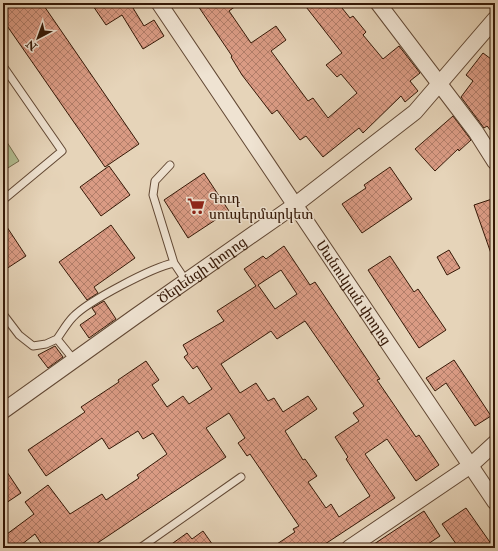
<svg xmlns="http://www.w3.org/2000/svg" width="498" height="551" viewBox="0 0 498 551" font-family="'IM FELL Double Pica','Noto Serif Armenian',serif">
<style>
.pitch{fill:#b2bd91;stroke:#746b4c}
.building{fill:url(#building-cross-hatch);stroke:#361907;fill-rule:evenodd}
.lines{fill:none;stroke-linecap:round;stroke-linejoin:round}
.service-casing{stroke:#624834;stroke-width:9}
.minor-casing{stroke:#624834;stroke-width:17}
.service{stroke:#efe3d2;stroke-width:7}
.minor{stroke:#efe3d2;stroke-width:15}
.labels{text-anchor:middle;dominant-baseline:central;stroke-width:3;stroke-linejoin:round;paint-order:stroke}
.poi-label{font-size:14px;fill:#361907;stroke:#efe3d2;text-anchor:start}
.street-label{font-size:14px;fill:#361907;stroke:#efe3d2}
</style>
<defs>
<pattern id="building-cross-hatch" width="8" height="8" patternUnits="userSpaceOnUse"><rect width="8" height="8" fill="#da9b84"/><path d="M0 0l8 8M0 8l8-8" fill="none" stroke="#b27e6a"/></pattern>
</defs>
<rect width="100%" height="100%" fill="#e6d4b9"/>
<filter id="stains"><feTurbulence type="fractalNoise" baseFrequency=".005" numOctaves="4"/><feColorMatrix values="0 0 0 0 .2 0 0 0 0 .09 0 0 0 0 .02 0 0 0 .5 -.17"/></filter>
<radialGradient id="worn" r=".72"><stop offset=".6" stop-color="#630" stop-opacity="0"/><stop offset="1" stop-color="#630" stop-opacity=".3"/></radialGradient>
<path class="pitch" d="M3,136l16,25 -16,10z"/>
<path class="building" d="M3,3h39l97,141 -34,23 -102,-147z
M91,3h50l-8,5 11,18 10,-6 10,16 -21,13 -21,-34 -16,10z
M196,3h44l-11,8 22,32 25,-17 10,14 -15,11 37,50 5,-3 15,20 29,-25 -16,-19 -4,3 -11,-12 16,-12 -39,-50h35l12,15 3,-2 13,16 -3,3 20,24 16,-13 21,27 -10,8 8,10 -13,11 -4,-6 -38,37 -4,-5 -36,29 -17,-21 -6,4 -23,-30 -5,4 -30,-39 -11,-18 1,-1z
M483,53l12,9v74l-8,-10 -3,2 -23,-31 12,-16 -7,-6z
M453,116l18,24 -12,11 -1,-2 -23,22 -20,-22z
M109,166l21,29 -29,21 -21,-29z
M390,167l22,32 -50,34 -20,-29 24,-16 -2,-3z
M204,173l25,38 -41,27 -24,-38z
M495,198v61h-2l-19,-54z
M3,221l23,35 -23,15z
M111,225l24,33 -41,29 4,6 -11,7 -28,-38z
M284,246l26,39 5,-3 65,97 -3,1 39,57 3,-2 20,30 -23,16 -29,-42 -22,15 30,44 -76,50h-48l24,-16 -2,-3 6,-3 -49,-72 -3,2 -9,-13 7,-5 -16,-25 -23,15 20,29 -136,91h-46l-9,-14 -18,14h-14v-11l31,-23 -9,-12 23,-17 22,29 32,-20 4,6 33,-22 -2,-3 30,-21 -14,-21 -10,6 -5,-8 -29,18 -7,-11 -56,38 -18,-26 57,-38 -4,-5 38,-25 -1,-2 28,-19 13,19 -7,5 15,22 16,-11 6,8 23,-15 -15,-23 -4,3 -9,-12 4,-3 -5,-9 41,-24 -7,-10 39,-25 -12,-17 19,-13 3,3zM281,270l16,24 -22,15 -17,-24zM305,321l59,85 -11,7 6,8 -24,16 13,20 -2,2 24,37 -31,21 -8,-13 -5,4 -18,-26 9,-6 -12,-17 -2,1 -18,-29 32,-22 -9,-13 -25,16 -9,-14 -6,3 -12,-18 -16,10 -19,-29 50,-33 6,8z
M449,250l11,18 -13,7 -10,-18z
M390,256l24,36 4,-3 28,41 -27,18 -51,-78z
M104,301l12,18 -27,19 -9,-13 16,-11 -4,-6z
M55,346l8,11 -15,11 -10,-13z
M454,360l37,56 -16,10 -29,-43 -11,8 -9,-13z
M3,466l18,27 -18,12z
M466,508l28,40h-35l-17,-24z
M424,511l16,25 -18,12h-54z
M203,531l12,17h-49l21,-15 5,6z"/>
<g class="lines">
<g class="service-casing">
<path id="service" d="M3,66l59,85 -59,49
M170,165l-15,16 -2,14 21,68 12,18
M3,314l16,21 14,11 13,-2 11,-5 17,21
M57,339c5,-7 10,-16 16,-22 15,-16 80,-50 101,-54
M140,548l101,-71"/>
</g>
<g class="minor-casing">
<g id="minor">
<path id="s1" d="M159,3l336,499"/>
<path d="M378,3l98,129 19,30"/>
<path id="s2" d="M3,411l133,-95 159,-111 120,-93 80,-93"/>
<path d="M349,548l121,-82 25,-23"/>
</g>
</g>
<use href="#service" class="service"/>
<use href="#minor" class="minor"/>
</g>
<defs>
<g id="supermarket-bare" transform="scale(1.38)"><path d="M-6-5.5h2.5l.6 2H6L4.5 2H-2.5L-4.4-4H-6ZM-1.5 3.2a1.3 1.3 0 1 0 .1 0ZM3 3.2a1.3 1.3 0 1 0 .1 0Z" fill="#8f2418" stroke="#efe3d2" stroke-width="2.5" paint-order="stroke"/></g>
</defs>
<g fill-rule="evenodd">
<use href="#supermarket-bare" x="196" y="206"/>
</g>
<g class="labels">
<g class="poi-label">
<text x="209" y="198">Գուդ<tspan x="209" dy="16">սուպերմարկետ</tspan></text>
</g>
<g class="street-label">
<text stroke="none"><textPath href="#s2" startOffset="244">Ծերենցի փողոց</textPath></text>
<text stroke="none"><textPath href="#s1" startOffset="349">Մանուկյան փողոց</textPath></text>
</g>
</g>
<rect width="498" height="551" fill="none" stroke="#e6d4b9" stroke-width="16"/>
<rect x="4" y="4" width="490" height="543" fill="none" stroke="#361907" stroke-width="2"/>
<rect x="8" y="8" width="482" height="535" fill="none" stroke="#361907"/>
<g transform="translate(38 38) rotate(221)" stroke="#efe3d2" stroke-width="3" paint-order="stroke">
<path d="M0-3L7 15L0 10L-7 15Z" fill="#361907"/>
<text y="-6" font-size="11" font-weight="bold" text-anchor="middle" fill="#361907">N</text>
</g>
<rect width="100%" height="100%" filter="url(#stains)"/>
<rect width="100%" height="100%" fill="url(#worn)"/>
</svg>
